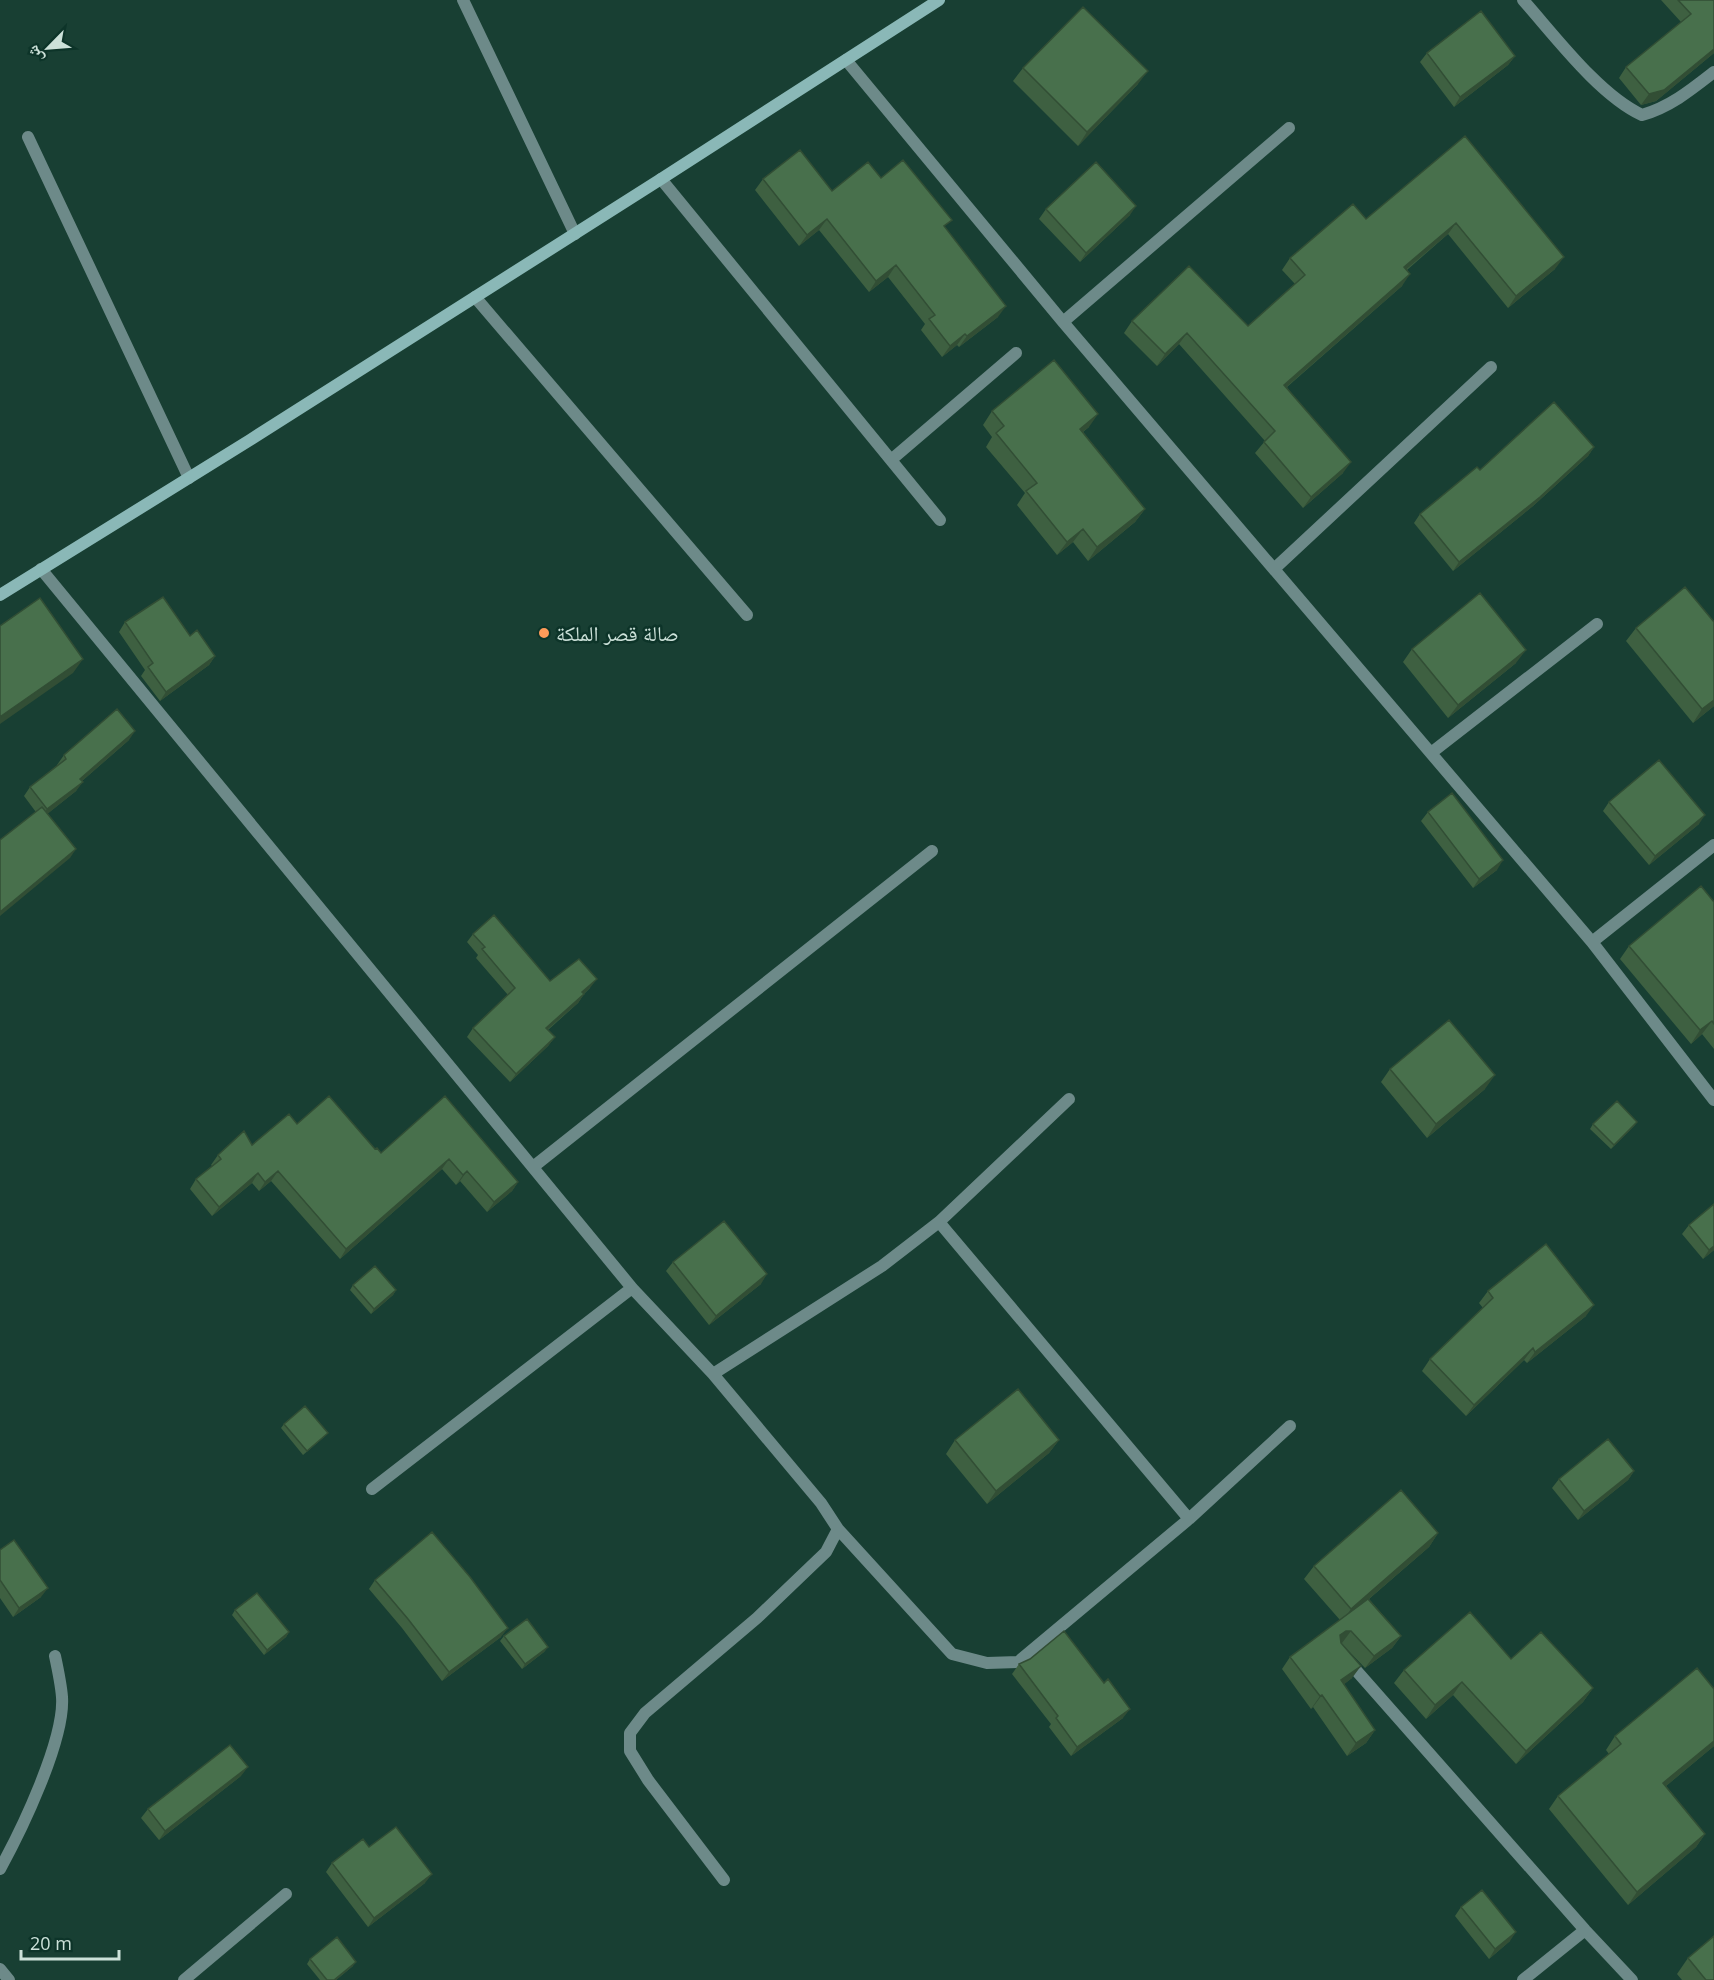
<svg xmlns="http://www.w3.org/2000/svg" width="1714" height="1980" viewBox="0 0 1714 1980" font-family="'Open Sans','Noto Naskh Arabic',sans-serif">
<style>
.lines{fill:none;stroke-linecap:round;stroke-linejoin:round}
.street{stroke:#6d8a89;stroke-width:12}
.secondary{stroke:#8ab8b7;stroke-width:12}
.wall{fill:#3e6041}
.shaded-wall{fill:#324e35}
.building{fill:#48704c;stroke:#324e35;stroke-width:1.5}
.poi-dot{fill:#fe9b59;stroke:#0d3429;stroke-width:2}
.labels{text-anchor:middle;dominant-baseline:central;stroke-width:5;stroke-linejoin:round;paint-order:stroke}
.poi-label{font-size:21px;fill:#cce1d9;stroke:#0d3429;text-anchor:start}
</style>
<rect width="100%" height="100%" fill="#183f33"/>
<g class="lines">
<path class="street" d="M463,0l112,234
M1523,0c32,36 76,95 119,115 28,-8 49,-25 72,-43
M846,60l217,262 529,620 122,158
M28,137l161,341
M661,179l279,341
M475,297l272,318
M1063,322l226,-194
M891,460l125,-107
M41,569l591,719 81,86 108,129 17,26 -12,23 -69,66 -112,95 -15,20v18l18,29 76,100
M1274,569l217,-202
M1431,753l166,-129
M1592,942l122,-97
M533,1167l399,-316
M939,1222l250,297
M713,1374l169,-108 57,-44 130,-123
M372,1489l260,-201
M838,1529l114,125 35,9 31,-1 171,-143 101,-93
M1347,1660l238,270 47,50
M0,1869c21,-38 65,-129 62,-172 -1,-13 -4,-27 -7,-41
M0,1969l9,11
M184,1980l102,-86
M1523,1980l62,-50"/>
<path class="secondary" d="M0,595l250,-155 411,-261 278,-179"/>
</g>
<path class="wall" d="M1661,0h53v53l-58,48 -15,4 -22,-27 7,-11 55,-45z
M1427,53l88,3 -7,9 -54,42 -34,-45z
M1023,68l115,16 -60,62 -65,-65z
M1465,136l90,133 -47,39 -60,-74 -41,36 -5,16 -115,101 56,86 -40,35 -48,-55 10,-12 -86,-97 -22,22 -33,-33 8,-12 116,5 47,-42 -13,-14 8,-12 76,-39z
M881,178l65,51 52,88 -39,30 -2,-2 -15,12 -21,-27 4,-6 -37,-47 -19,15 -50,-62 -20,16 -44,-56 8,-11 69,12z
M1046,209l84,6 -50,47 -41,-43z
M992,411l97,16 -6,5 62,77 -10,13 -47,39 -15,-19 -16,13 -40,-50 8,-12 -39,-46 6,-10 -9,-12z
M1594,447l-6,9 -55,50 -80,65 -39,-48 6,-9 60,-44z
M125,622l65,14 25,20 -6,9 -49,36 -19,-25 4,-6 -26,-38z
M1714,622v84l-21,17 -67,-82 10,-13z
M1412,649l104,14 -68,55 -45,-56z
M129,740l-47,41 -6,10 -29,23 23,44 -46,-62 6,-9 28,-22h-1l7,-10z
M1609,802l90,22 -50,41 -46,-54z
M1428,812l69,58 -24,18 -52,-67z
M1714,902v147l-12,-15 -11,10 -71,-85 9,-13z
M473,934l77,47 40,7 -6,6 -6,9 -30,27 7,7 -7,9 -38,36 -43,-45 6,-9 35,-33 -32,-37 2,-3 -11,-13z
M1390,1069l95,20 -58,49 -46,-56z
M445,1096l73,86 -6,9 -25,21 -27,-31 -4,4 -14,-16 -102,90 -69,-78 -12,10 -7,-8 -40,33 -22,-27 6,-10 16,-13 -1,-1 7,-10 34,-10 45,-21 78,25 6,4z
M1637,1122l-3,4 -23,23 -21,-20 3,-5z
M1714,1204v46l-11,9 -21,-25 7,-9z
M673,1262l88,22 -52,41 -43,-54z
M353,1285l43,5 -3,5 -22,19 -21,-24z
M1488,1291l98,25 -59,47 -3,-3 -58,56 -44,-45 8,-12 53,-51 -4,-5z
M284,1424l40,13 -21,18 -22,-27z
M955,1440h104l-10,13 -62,51 -41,-50z
M1634,1471l-6,9 -50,40 -26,-32 7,-9z
M1438,1533l-9,14 -60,52 32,37 -9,12 -27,20 -24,-25 11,35 -8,6 31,46 -9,13 -19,13 -34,-49 -2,2 -29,-40 8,-12 50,-37 -36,-41 10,-13z
M0,1550l41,47 -28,20 -13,-19z
M375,1580l126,57 -59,44 -40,-53 -33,-39z
M235,1610l54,22 -3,5 -22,18 -32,-40z
M504,1636l44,11 -4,5 -22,17 -22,-28z
M1511,1659l82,29 -10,14 -67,62 -63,-69 -27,24 -32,-36 10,-13z
M1019,1664l104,54 -52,38 -22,-29 2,-3 -39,-50z
M1714,1689v57l-48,40 39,48 -9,13 -68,58 -79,-96 9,-13 51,-42 -3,-4 9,-14z
M241,1776l-82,64 -18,-22 7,-9z
M369,1847l56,36 -57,44 -42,-55 6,-9z
M1461,1907l49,34 -21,18 -34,-43z
M1688,1958l26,22h-32l-5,-6z
M310,1959l43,7 -17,14h-16l-13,-16z"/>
<path class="shaded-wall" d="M1714,49v4l-58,48 -15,4 8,-11z
M1515,56l-7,9 -54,42 6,-10z
M1148,71l-10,13 -60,62 9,-14z
M1136,206l-6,9 -50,47 6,-9z
M827,219l-8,11 -20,16 8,-11z
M1456,223l-8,11 -52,44 8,-11z
M1564,257l-9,12 -47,39 8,-12z
M896,265l-8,12 -19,15 7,-11z
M1410,274l-8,12 -126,110 8,-11z
M1006,306l-8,11 -39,30 8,-11z
M1187,333l-8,11 -22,22 8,-12z
M965,334l-8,11 -15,12 8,-11z
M1098,414l-9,13 -19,15 10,-13z
M1594,447l-6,9 -55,50 -80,65 6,-9z
M1351,462l-8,11 -40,35 8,-11z
M1145,509l-10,13 -47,39 9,-14z
M1083,529l-10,13 -16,13 10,-13z
M1526,650l-10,13 -68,55 10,-13z
M215,656l-6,9 -49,36 6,-9z
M83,659l-10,14 -73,51v-7z
M1714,700v6l-21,17 9,-14z
M135,731l-6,9 -55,48 6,-9z
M83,782l-7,9 -35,28 6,-10z
M1705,815l-6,9 -50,41 6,-9z
M76,849l-6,9 -70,58v-4z
M1503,860l-6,10 -24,18 6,-9z
M597,979l-7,9 -14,13 6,-9z
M584,994l-6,9 -38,33 6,-8z
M1712,1021l-10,13 -11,10 9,-14z
M555,1037l-7,9 -38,36 6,-8z
M1495,1075l-10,14 -58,49 9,-14z
M1637,1122l-3,4 -23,23 3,-4z
M449,1159l-7,10 -102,90 6,-10z
M278,1171l-7,10 -12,10 6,-9z
M467,1171l-7,10 -4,4 7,-10z
M258,1173l-6,10 -40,33 7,-9z
M518,1182l-6,9 -25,21 7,-10z
M1714,1246v4l-11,9 6,-9z
M767,1274l-6,10 -52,41 7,-9z
M396,1290l-3,5 -22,19 3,-5z
M1594,1305l-8,11 -59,47 8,-11z
M1533,1348l-9,12 -58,56 8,-11z
M1059,1440l-10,13 -62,51 9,-13z
M1634,1471l-6,9 -50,40 6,-9z
M1438,1533l-9,14 -87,75 9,-13z
M48,1588l-7,9 -28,20 6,-9z
M508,1628l-7,9 -59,44 7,-9z
M1346,1631h5l-9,12h-5l3,-8z
M289,1632l-3,5 -22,18 3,-5z
M1401,1636l-9,12 -27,20 9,-12z
M548,1647l-4,5 -22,17 3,-5z
M1361,1666l-9,12 -19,15 8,-13z
M1462,1682l-9,13 -27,24 9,-14z
M1593,1688l-10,14 -67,62 10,-13z
M1322,1695l-9,12 -2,2 9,-13z
M1130,1709l-7,9 -52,38 6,-9z
M1375,1730l-9,13 -19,13 9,-13z
M1714,1741v5l-60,50 9,-13z
M248,1767l-7,9 -82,64 6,-9z
M1705,1834l-9,13 -68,58 9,-13z
M432,1874l-7,9 -57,44 6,-9z
M1516,1932l-6,9 -21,18 6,-10z
M356,1962l-3,4 -17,14h-2z"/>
<path class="building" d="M1678,0h36v49l-50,41 -15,4 -23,-27 65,-53z
M1083,7l65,64 -61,61 -64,-64z
M1481,11l34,45 -55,41 -33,-44z
M1465,136l99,121 -48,39 -60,-73 -52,44 6,7 -126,111 67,77 -40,35 -47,-55 11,-11 -88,-98 -22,21 -33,-33 57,-55 59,60 57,-51 -15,-17 63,-54 13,15z
M800,150l32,41 36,-29 13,16 22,-18 49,60 -8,6 62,80 -39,30 -2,-2 -15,12 -21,-27 6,-4 -39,-50 -20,16 -49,-62 -20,16 -44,-56z
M1096,162l40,44 -50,47 -40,-44z
M1054,360l44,54 -18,15 65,80 -48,38 -14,-18 -16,13 -41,-51 11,-8 -41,-50 8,-7 -12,-15z
M1554,402l40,45 -54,50 -81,65 -39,-48 57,-47 3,3z
M1685,587l29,35v78l-12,9 -66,-81z
M1480,593l46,57 -68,55 -46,-56z
M163,597l27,39 7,-6 18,26 -49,36 -18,-25 5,-4 -28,-41z
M40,598l43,61 -83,58v-91z
M117,709l18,22 -55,48 3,3 -36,27 -17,-22 36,-28 -2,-4z
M1659,760l46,55 -50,41 -46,-54z
M1452,793l51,67 -24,19 -51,-67z
M42,807l34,42 -76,63v-72z
M1701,886l13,16v122l-2,-3 -12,9 -71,-84z
M494,915l56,66 29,-22 18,20 -15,13 2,2 -38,34 9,9 -39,37 -43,-46 42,-40 -33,-39 3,-2 -12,-13z
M1449,1020l46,55 -59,49 -46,-55z
M329,1096l46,53 2,-1 4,5 64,-57 73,86 -24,20 -27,-31 -4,4 -14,-16 -103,90 -68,-78 -13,11 -7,-9 -39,34 -23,-28 25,-20 -3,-4 26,-24 8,14 37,-31 8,10z
M1617,1101l20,21 -23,23 -21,-21z
M1714,1204v42l-5,4 -20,-25z
M724,1221l43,53 -51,42 -43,-54z
M1546,1244l48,61 -59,47 -2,-4 -59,57 -44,-46 63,-61 -5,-7z
M375,1266l21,24 -22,19 -21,-24z
M1018,1389l41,51 -63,51 -41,-51z
M305,1406l23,27 -21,18 -23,-27z
M1608,1439l26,32 -50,40 -25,-32z
M1401,1490l37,43 -87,76 -37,-43z
M432,1532l38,45 38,51 -59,44 -41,-53 -33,-39z
M14,1540l34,48 -29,20 -19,-28v-30z
M257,1593l32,39 -22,18 -32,-40z
M1368,1599l33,37 -27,20 -23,-25h-5l-6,4 1,8 20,23 -20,14 34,50 -19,13 -34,-48 -2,1 -30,-39z
M1470,1612l41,47 30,-27 52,56 -67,63 -64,-69 -27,23 -31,-35z
M527,1619l21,28 -23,17 -21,-28z
M1064,1631l40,52 4,-4 22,30 -53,38 -21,-29 2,-2 -39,-52 11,-5z
M1697,1668l17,21v52l-51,42 42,51 -68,58 -79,-96 63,-52 -6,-8z
M230,1745l18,22 -83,64 -17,-22z
M396,1827l36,47 -58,44 -42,-55 31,-24 6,8z
M1482,1890l34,42 -21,17 -34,-42z
M1714,1936v44h-8l-18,-22z
M337,1937l19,25 -22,18h-7l-17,-21z"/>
<circle class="poi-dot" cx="544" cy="633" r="6"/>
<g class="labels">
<g class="poi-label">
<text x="556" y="633">صالة قصر الملكة</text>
</g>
</g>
<g transform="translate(48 48) rotate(245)" stroke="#0d3429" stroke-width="4.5" paint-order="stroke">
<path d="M0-4.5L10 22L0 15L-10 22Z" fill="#cce1d9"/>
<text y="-9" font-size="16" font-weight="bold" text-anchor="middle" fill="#cce1d9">ش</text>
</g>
<path d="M21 1950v9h98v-9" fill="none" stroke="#cce1d9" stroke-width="3"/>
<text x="30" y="1950" font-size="18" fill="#cce1d9" stroke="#0d3429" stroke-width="4.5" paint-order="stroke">20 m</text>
</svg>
